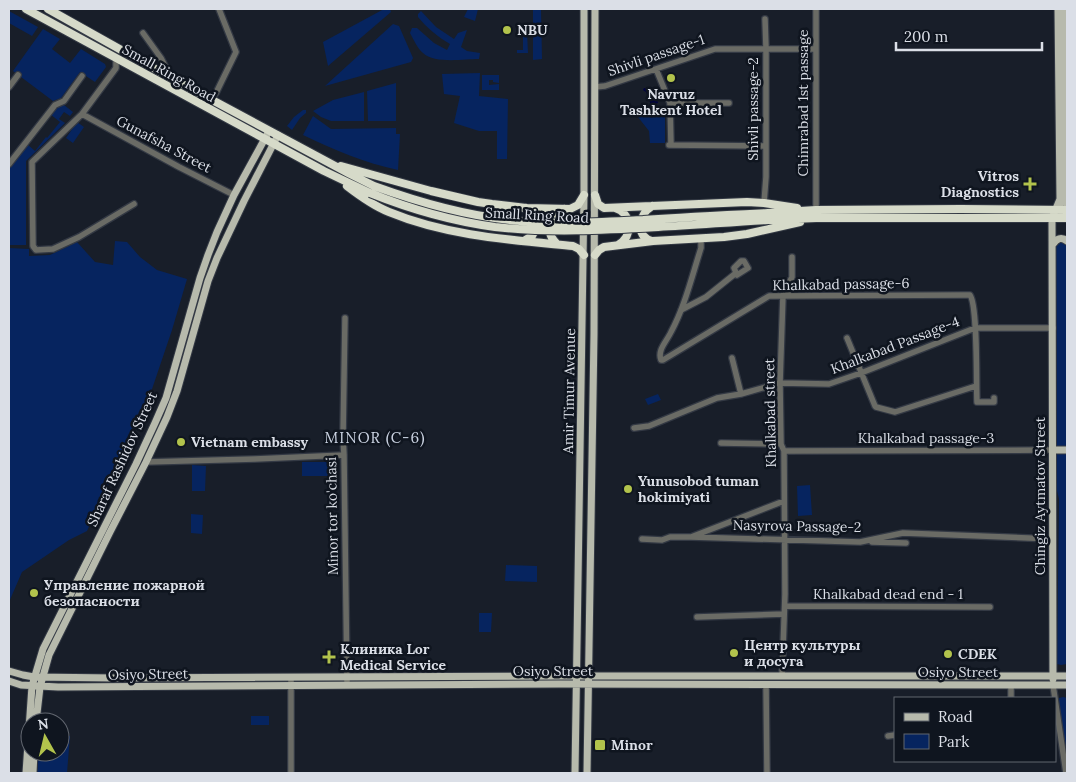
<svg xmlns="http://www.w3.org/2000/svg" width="1076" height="782" viewBox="0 0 1076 782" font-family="Lora,serif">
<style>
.green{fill:#06245f}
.water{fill:#000242}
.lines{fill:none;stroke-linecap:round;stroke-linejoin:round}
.minor-casing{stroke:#333944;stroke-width:8}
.major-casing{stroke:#333944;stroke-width:9}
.highway-casing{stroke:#333944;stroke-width:10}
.minor{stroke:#6a6b65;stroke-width:5.5}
.major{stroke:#b7baac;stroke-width:7}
.highway{stroke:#d6dac9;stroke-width:8}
.highway-bridge-casing{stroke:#333944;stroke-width:10;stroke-linecap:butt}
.highway-bridge{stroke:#d6dac9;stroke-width:8}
.poi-dot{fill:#b2c34c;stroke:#0f151f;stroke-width:2}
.labels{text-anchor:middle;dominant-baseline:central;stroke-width:5;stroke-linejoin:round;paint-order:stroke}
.poi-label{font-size:14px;font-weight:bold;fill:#dbdfe7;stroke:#0f151f;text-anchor:start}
.street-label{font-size:14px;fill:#dbdfe7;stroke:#0f151f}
.neighbourhood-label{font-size:15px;letter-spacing:1px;fill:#cad2e1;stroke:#0f151f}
</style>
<rect width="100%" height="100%" fill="#181e29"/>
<path class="green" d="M384,9h6l1,3 -63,54 -5,-24z
M468,9h10l-3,12 -11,-4z
M533,9h8l1,50 -9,1z
M9,11l29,16 -6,9 -23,-13z
M421,11l15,16 18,12 4,-6 9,-3 -6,17 6,4 13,2 -1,6c-15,0 -45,5 -56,-6 -6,-5 -9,-13 -13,-20l2,-5h5l17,15 13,7 3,-6c-12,-7 -23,-16 -32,-27v-3z
M393,24l6,2 14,32 -2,4 -86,24z
M43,29l17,10 -8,10 18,14 11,-14 24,15 1,3 -11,15 -15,-10 -19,26 -8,3 -40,-30z
M523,32h4l1,21h-11v-3h6z
M480,73l-1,23 29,3 -1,60h-10v-28h-18l-25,-8 6,-27 -16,-2 -2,-20z
M482,75h17v8l-6,-1v-2h-4v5l10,-1v6h-17z
M396,83v38h-28l-1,-30z
M364,92v29h-33l-10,-4 -8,-6 20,-11z
M60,105h4l9,7 -3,4 -6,-4 -5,7 6,4 -39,38v84h-17v-79l18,-22 8,7 11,-14 1,1 13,-16 -10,-8 6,-7z
M665,108v35h-15l-1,-12 -11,-14z
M303,110h3v3l-6,5 -8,12 -5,-4 7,-9z
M313,116l18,13 65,-1v6h4l-2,36c-33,-7 -64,-20 -95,-35z
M77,122l7,5 -11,16 -7,-5z
M115,241l12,1 13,15 17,13 30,9 -15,51 -22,65 -63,136 -18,9 -47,32 -13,30v-354l20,1v7l21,-1 27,-13 18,20 18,3z
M1061,241l4,1 2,4v200h-10l-1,-200 2,-3z
M658,394l3,6 -13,5 -3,-6z
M1057,453h10v211l-6,1 -4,-1 2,-165 -2,-8z
M302,462h32v14h-32z
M192,465l14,1 -1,25h-13z
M810,485l2,30 -14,1 -1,-30z
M191,514l12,1 -1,19 -11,-1z
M506,565l31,1v16l-32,-1z
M479,613h13l-1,19h-12z
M1063,697l4,1v51l-3,-5 -6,-42 1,-4z
M251,716h18v9h-18z
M60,735l10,1 -3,37h-30l2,-21h21z"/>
<path class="water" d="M652,87l6,16 -7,2 -5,-13 -3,-2 1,-2 4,1z"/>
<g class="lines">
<g class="minor-casing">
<path id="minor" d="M143,33l18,25 10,20
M116,58v10l-34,46 -50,48 1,84 3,4 17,-1 26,-12 55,-33
M656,69l14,34 1,42
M9,87l9,-12
M595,87l10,-1 110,-37h101
M211,99l5,-6 20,-41 -17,-43
M670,103h59
M82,114l97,53 55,28
M669,145l96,1
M9,164l46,-59 9,-4 18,-25
M764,203l2,-26v-129l-1,-29
M816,210v-201
M701,239v9c-9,28 -16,58 -30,84 -4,9 -14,18 -10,28h2l106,-64 198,-1h3c8,11 6,89 7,107h17v-4
M741,261h3l4,7 -11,7 -3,-7z
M788,295v-10l4,-8v-20
M681,310l25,-13 30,-24
M345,318l-2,119 1,18 3,226
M847,338l28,68 1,1 19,5 81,-26
M732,358l9,36
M634,428l15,-2 68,-28 24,-4 39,-11 49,1 32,-11 114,-45h78
M721,443l60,1
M784,451l269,-1
M146,462l109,-3 89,-4
M691,537l169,5 43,-9 150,6
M642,539l20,1 8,-3h21l93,-36
M872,542l34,1
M785,606l205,1
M697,617l87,-3
M782,676l3,-82 -1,-143 -3,-7 -1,-61 3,-88
M766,684l1,89
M1053,685l13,88
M1011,698v-13
M888,736l7,-1
M291,773v-96"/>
</g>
<g class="major-casing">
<path id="major" d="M1058,9l2,190 1,4
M1064,9l1,158 1,30 1,9
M1053,244c4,-5 8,-8 14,-3
M1053,450h14
M9,671l14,4 11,2 80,1 445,-2h508
M1053,679l-1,-461 8,-19
M9,681l12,4 37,2 501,-3 508,1
M36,722l4,-35 9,-32 61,-123 36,-70 21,-45 10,-26 31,-110 9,-23 27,-57 34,-66
M26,773l6,-87 11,-37 93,-185 19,-41 11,-25 34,-120 8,-23 9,-23 17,-37 35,-64
M33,773l1,-21
M575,773l9,-578v-186
M587,773l7,-439 1,-325"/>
</g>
<g class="highway-casing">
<path id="highway" d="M26,9l298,162 46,22
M48,9l125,70 177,95 24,12
M341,166l90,25 47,11 14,2 34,4 44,1 8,-4 6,-10
M347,186c13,10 27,20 42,26 58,24 123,28 184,34l6,3 5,6
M595,195l3,9 6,4 143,-6 17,1 33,5
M652,206c-13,8 -18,30 0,35
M615,208c17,5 19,28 3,37
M768,213l48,-3 145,-1 106,1
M768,220l48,-2h251
M524,241l8,-5c6,-11 3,-20 -6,-28
M557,244c-13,-13 -9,-26 7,-35
M595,255l4,-5 5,-3 49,-6 71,-4 23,-3 53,-12"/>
</g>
<use href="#minor" class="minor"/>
<use href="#major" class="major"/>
<use href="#highway" class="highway"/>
<g class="highway-bridge-casing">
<path id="highway-bridge" d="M374,186c44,16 89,29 136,34 44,5 89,2 133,0 42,-3 83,-5 125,-7
M370,193c40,16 81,28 125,34 54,6 109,3 163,0 37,-2 74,-5 110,-7"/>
</g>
<use href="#highway-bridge" class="highway-bridge"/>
</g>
<g class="poi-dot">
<circle cx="507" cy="30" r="5"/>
<circle cx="671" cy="78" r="5"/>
<path d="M1027.5 176.5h5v5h5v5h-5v5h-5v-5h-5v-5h5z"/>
<circle cx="181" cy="442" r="5"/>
<circle cx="628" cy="489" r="5"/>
<circle cx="34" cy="593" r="5"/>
<circle cx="734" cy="653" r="5"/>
<circle cx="948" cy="654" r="5"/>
<path d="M326.5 649.5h5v5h5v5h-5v5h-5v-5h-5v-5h5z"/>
<rect x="594" y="739" width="12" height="12" rx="2.5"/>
</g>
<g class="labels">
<g class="poi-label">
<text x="517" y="30">NBU</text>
<text x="671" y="94" text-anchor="middle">Navruz<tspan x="671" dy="16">Tashkent Hotel</tspan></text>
<text x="1019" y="176" text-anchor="end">Vitros<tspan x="1019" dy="16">Diagnostics</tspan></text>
<text x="191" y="442">Vietnam embassy</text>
<text x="638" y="481">Yunusobod tuman<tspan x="638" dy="16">hokimiyati</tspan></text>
<text x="44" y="585">Управление пожарной<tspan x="44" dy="16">безопасности</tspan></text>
<text x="744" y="645">Центр культуры<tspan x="744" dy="16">и досуга</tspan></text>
<text x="340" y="649">Клиника Lor<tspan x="340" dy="16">Medical Service</tspan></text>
<text x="958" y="654">CDEK</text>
<text x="611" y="745">Minor</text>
</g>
<g class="street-label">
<text transform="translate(656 55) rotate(-19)">Shivli passage-1</text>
<text transform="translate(169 73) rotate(29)">Small Ring Road</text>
<text transform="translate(803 103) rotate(-90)">Chimrabad 1st passage</text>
<text transform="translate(753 109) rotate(-90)">Shivli passage-2</text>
<text transform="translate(164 144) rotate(28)">Gunafsha Street</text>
<text transform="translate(537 215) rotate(3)">Small Ring Road</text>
<text transform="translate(841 284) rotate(-1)">Khalkabad passage-6</text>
<text transform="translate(895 345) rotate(-21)">Khalkabad Passage-4</text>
<text transform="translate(569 391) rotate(-89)">Amir Timur Avenue</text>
<text transform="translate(770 413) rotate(-91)">Khalkabad street</text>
<text x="926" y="438">Khalkabad passage-3</text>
<text transform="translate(122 459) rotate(-65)">Sharaf Rashidov Street</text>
<text transform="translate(1040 496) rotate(-90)">Chingiz Aytmatov Street</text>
<text transform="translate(332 516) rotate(-91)">Minor tor ko'chasi</text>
<text transform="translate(797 526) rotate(1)">Nasyrova Passage-2</text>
<text x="888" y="594">Khalkabad dead end - 1</text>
<text x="553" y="671">Osiyo Street</text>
<text x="958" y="672">Osiyo Street</text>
<text transform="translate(148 674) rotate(-1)">Osiyo Street</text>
</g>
<g class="neighbourhood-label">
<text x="375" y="437">MINOR (C-6)</text>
</g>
</g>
<rect width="1076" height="782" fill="none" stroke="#dbdfe7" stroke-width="20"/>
<rect x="894" y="697" width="162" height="65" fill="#0f151f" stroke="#61666f"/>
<rect x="904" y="713" width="25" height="8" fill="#b7baac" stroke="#61666f"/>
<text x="938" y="722" font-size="15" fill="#dbdfe7">Road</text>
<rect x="904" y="734" width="25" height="15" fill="#06245f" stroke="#61666f"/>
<text x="938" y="747" font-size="15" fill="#dbdfe7">Park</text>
<g transform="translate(45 737) rotate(352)"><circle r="24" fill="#0f151f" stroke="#61666f"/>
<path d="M0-4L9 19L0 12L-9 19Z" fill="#b2c34c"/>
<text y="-8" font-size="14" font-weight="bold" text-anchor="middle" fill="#dbdfe7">N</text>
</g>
<path d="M896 42v8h146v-8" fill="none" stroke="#dbdfe7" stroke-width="2.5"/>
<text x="904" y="42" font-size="15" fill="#dbdfe7" stroke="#0f151f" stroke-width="4" paint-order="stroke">200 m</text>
</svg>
